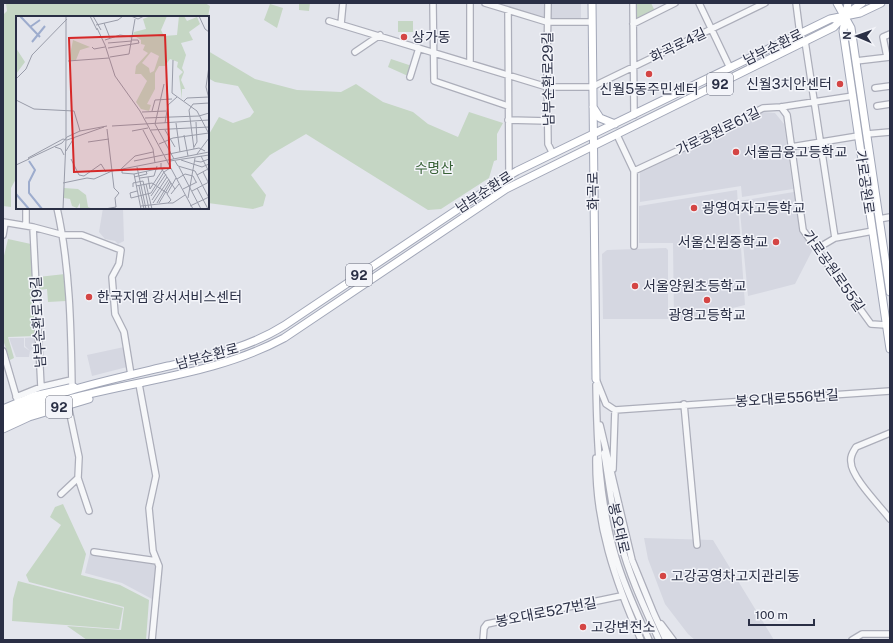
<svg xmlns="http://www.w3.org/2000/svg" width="893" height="643" viewBox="0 0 893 643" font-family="'Public Sans','Noto Sans KR',sans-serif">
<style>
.built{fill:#d5d7e1}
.green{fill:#c5d6c4}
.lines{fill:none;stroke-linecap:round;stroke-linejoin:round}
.minor-casing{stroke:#acaeba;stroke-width:8}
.major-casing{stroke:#a2a7b8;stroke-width:9}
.minor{stroke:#f6f7f9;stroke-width:5.5}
.major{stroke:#fff;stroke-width:7}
.poi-dot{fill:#d44544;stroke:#f3f4f9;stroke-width:1.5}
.labels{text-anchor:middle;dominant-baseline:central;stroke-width:3;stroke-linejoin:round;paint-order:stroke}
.shield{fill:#f3f4f9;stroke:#666a7b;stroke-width:1}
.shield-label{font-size:13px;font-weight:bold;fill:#2a2f45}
.poi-label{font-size:14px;fill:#2a2f45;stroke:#f3f4f9;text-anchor:start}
.street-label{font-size:14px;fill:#2a2f45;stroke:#f3f4f9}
.park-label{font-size:14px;fill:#386136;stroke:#f3f4f9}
.inset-river{fill:none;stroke:#9daccd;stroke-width:2}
.inset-road{fill:none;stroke:#999ca9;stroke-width:1}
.view{fill:#d62828;fill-opacity:0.15;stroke:#d62828;stroke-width:2}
.inset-edge{fill:none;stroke:#2a2f45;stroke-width:2}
</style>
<rect width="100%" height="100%" fill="#e3e5ec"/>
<path class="built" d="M493,3h53l-1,13 -3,2z
M551,3h30v17l-28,1 -3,-4z
M763,112l12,1 9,11 9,65 -51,8 -1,-11 -101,16v-30z
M737,190l8,115 -71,17 -1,-79h-34v-37z
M794,192l7,39 12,18 -18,35 -47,12 -9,-95z
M103,208h20l1,33 -6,3 -3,-3 -10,-2 -6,-7z
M666,248l2,2v69h-65l-1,-65 5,-4z
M36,337v9l-6,5 -5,-5v-8z
M9,338h15v9l6,4 -1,6h-13z
M124,347l3,20 -35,9 -5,-21z
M644,538l69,2 61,100h-79l-7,-6 -23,-30 -17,-45z
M90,553l64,9 2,7 -4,30 -30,-16 -37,-10z"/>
<path class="green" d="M6,3h199l5,3 -2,11h-191v160l-6,11v19l-8,-1v-191l4,-4z
M299,3h11l-1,8 -10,-1z
M635,3h16l4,8 -20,10z
M270,4l13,4 -6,20 -13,-8z
M398,21h15v11h-15z
M208,51l47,28 42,11 44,2 15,-8 27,18 30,10 15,12 30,13 11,-25 34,11 -6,11v26l-3,1 -5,17 -48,31 -13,1 -122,-76 -36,21 -19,20 15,20 -3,11 -10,3 -45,-6v-67l11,-19 14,6 17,-6 4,-5 -16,-26 -23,-4 -7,-4z
M391,59l21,7 -4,10 -20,-9z
M8,239l23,5 4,92 -27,1 6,21 -4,2 -7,-20v-80z
M65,274l1,27 -18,1 -1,-13 -8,1 -1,-13z
M63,504l23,50 -5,21 39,10 29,15 -3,40h-59l-20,-14 54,4 3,-23 -95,-25 -3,-7 35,-50 -11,-8 5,-10z
M18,581l105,27 -4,21 -107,-8 1,-22z"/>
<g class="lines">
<g class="minor-casing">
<path id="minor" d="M433,3l1,78 74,25
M485,3l62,19h45
M548,3l-1,62 1,79 5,10
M633,3l1,112
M699,3l31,65
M796,3l4,31
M508,10l1,166
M329,21l218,66h45l173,-84
M341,24l2,-21
M633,24l42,-21
M805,41l30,197
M355,52l25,-17
M887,57l-4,-20 7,-3
M856,61l34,-4
M470,63v-60
M410,77l9,-29
M875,88l15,-2
M877,106l13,-2
M781,107l6,8 16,115 68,94 15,1
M508,120l40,1
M867,134l23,-2
M617,135l17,36v75
M791,147l67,-11
M634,171l90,-42 39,-21 18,-1 72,-11
M57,208c13,58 14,120 15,179
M879,219l11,-2
M3,222l30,5 30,8h19l39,15 -2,14 -7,13 3,37 9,18 7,43
M26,225v-17
M33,227l8,160
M3,235l2,-12
M818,248l17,-10 38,-7
M3,351l14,48
M596,379l10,25 9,6 275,-19
M139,384l17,92 -7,32 4,43 6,15 -7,74
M596,385c1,58 3,117 20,173 8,28 21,55 33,82
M16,397l25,-10 30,-7
M684,404l13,141
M600,425l32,135 22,54 12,26
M890,433l-34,14c-3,5 -6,9 -5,15 0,15 29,44 39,57
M604,453c5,29 8,59 16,87 9,35 24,67 39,100
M596,458c-1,65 19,123 45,182
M613,469l2,-59
M78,478l11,33
M61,494l17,-16 1,-21 -11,-52
M94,552l63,9
M661,624l12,16
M483,640l1,-12 3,-4 134,-28
M852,640l10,-6h28"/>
</g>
<g class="major-casing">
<path id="major" d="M592,3l4,376
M837,3l14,25 39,264
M848,3l-5,28 47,318
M593,107l7,11 15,6
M3,409l31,-13 40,-9
M3,416c52,-25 110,-37 165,-50 41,-10 81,-18 117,-41l215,-144 17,-10 313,-152 30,-6 21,-10
M3,423c89,-43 194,-38 281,-85l222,-149 328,-162 10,-11 18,-13
M3,429l26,-12 60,-18"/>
</g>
<use href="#minor" class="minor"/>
<use href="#major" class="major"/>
</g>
<g class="poi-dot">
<circle cx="404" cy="37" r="4"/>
<circle cx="649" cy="74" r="4"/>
<circle cx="840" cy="84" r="4"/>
<circle cx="736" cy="152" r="4"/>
<circle cx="694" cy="208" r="4"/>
<circle cx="776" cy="242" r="4"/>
<circle cx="635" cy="286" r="4"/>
<circle cx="89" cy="297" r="4"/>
<circle cx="707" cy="300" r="4"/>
<circle cx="663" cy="576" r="4"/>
<circle cx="583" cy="627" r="4"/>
</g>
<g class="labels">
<g class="shield">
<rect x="707" y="73" width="26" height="22" rx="3"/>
<rect x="346" y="264" width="26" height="22" rx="3"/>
<rect x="46" y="396" width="26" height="22" rx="3"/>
</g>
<g class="shield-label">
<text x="720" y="84">92</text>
<text x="359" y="275">92</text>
<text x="59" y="407">92</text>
</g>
<g class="poi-label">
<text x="412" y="37">상가동</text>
<text x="832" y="84" text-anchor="end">신월3치안센터</text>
<text x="649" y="89" text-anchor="middle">신월5동주민센터</text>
<text x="744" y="152">서울금융고등학교</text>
<text x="702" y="208">광영여자고등학교</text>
<text x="768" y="242" text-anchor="end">서울신원중학교</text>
<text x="643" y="286">서울양원초등학교</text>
<text x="97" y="297">한국지엠 강서서비스센터</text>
<text x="707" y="315" text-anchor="middle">광영고등학교</text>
<text x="671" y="576">고강공영차고지관리동</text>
<text x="591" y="627">고강변전소</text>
</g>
<g class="street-label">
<text transform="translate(678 45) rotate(-26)">화곡로4길</text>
<text transform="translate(773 47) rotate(-26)">남부순환로</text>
<text transform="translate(548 79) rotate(-91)">남부순환로29길</text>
<text transform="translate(718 131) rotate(-26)">가로공원로61길</text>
<text transform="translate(865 182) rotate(82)">가로공원로</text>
<text transform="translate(593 191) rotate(-91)">화곡로</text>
<text transform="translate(484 192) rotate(-33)">남부순환로</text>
<text transform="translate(834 271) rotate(55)">가로공원로55길</text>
<text transform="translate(38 322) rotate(-93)">남부순환로19길</text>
<text transform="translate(207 356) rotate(-15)">남부순환로</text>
<text transform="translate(787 398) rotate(-4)">봉오대로556번길</text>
<text transform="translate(619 528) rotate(77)">봉오대로</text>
<text transform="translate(546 612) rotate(-11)">봉오대로527번길</text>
</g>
<g class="park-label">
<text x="434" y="168">수명산</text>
</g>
</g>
<g transform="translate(16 16)">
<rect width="193" height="193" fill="#e3e5ec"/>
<path d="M135,0h16l-6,14 3,6 13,-1 2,-19h5l3,5 10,-4 3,7 -11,8 4,8 -12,3 5,12 -4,13 2,4 -3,8 4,9h-3v10l-3,-23 4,-4 -6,-5 1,-5 -8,-3 -5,7h-6l-4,7v16l-8,15 4,1 -2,6 -8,-2 -5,-7 11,-21 -6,-7h-6l1,-8 12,-13 -5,-3 2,-5 -4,-1v-4l-8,-5 1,-3 12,-3 -3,-10 -3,1zM135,36l8,4 -5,15 -4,2 -1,-5 -7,-5zM57,24l17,7 -10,3 -4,10h-7zM0,32l9,14 -9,12zM48,172l14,1 8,6 2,12 5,2h-13v-6l-3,5 -5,-2 -2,-7 -6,-1z" fill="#c5d6c4" fill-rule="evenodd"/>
<path class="inset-river" d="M4,0l20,21M14,11l10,-7M16,26l13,-16M13,145l6,9 -6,12v11l13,16M0,178l13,15"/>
<path class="inset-road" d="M74,0l7,14M77,0l8,14M115,0l7,3 6,-3M183,0l6,13 4,3M88,7l6,15M80,9l22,-5 5,-4M81,12l8,17 10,31 25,35 53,98M89,24l15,-5 12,2M92,27l24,-2M76,31l2,2 11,-2M92,32l31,-5 -1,-3h-6M94,41l19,-3 6,-35M157,44l-1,33 25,18 12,23M52,45l41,-3M193,50l-3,21 3,12M0,63l10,-10 6,-14 35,-36M148,68l-9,40 19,35M151,70l1,14M0,84l18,9 40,2 6,20M168,85l3,-3 22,-1M136,95l3,-11 17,-1M126,96l24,-1M129,102l54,-2 10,-3M149,107l3,-18 9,-8M160,107l4,29M96,110l97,-6M127,114l10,19 2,14M135,114l58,-3M149,114l10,17M116,115l16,-3M168,119l4,21M50,123v-123M72,126l21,-3M143,128l14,-6 36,-5M39,131l6,2 3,6M178,131l3,-5 -1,-20M178,133l-5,-39 4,-6 16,-1M50,135l8,-13M181,138l12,-16M148,139l35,-7 6,3M185,140l8,16M12,142l35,-19 4,1 37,-13M12,143l34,-16 5,-6 13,-6 27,-5M55,143l8,16 5,1 17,-12 5,8M165,144l21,7 7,-3M118,145l29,-6M154,145l39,-6M159,145l3,5 17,5 14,27M179,145l6,1 8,-3M145,147v5l14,21M0,149l13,-6M121,151l9,42M163,151l22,42M105,153l14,-13 18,-4M106,154v3l12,1 27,-6M96,155l97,-19M187,156l6,12M118,158l7,35M181,159l11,-6M118,161l13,-3 -1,-3M132,161l2,12M124,162l14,-2 3,-10M161,163l8,-5 8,2 3,6M47,167l24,-5 7,1 18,-8M130,168l6,25M120,170l16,-3 15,10M123,170l5,23M117,171v-4l10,-2 6,28M181,172l11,21M134,173l13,-20M167,173l14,-7M121,175l-7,2 1,5 20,-5 13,-21 6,-4M176,175l17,-9M155,178l8,-10M135,180l15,-22M172,182l7,-40M136,184l15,-23M137,187l16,-24M141,187l13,-22M143,187l12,-20M152,187h5l12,-8M125,190l27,-3 3,-3 -4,-6 9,-16M174,190l19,-9M47,193l3,-69M89,193l11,-2 -1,-9 4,-5 -5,-5 -7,-59"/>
<path class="view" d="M149,19l5,133 -96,4 -5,-134z"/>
<rect width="193" height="193" class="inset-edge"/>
</g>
<rect width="893" height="643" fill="none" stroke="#2a2f45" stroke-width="8"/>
<g transform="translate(857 36) rotate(272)" stroke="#f3f4f9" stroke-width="3" paint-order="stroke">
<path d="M0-3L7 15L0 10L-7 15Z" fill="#2a2f45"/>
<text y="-6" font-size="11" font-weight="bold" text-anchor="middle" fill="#2a2f45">N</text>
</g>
<path d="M749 619v6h65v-6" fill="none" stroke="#2a2f45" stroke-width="2"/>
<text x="755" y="619" font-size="12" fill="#2a2f45" stroke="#f3f4f9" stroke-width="3" paint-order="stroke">100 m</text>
</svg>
